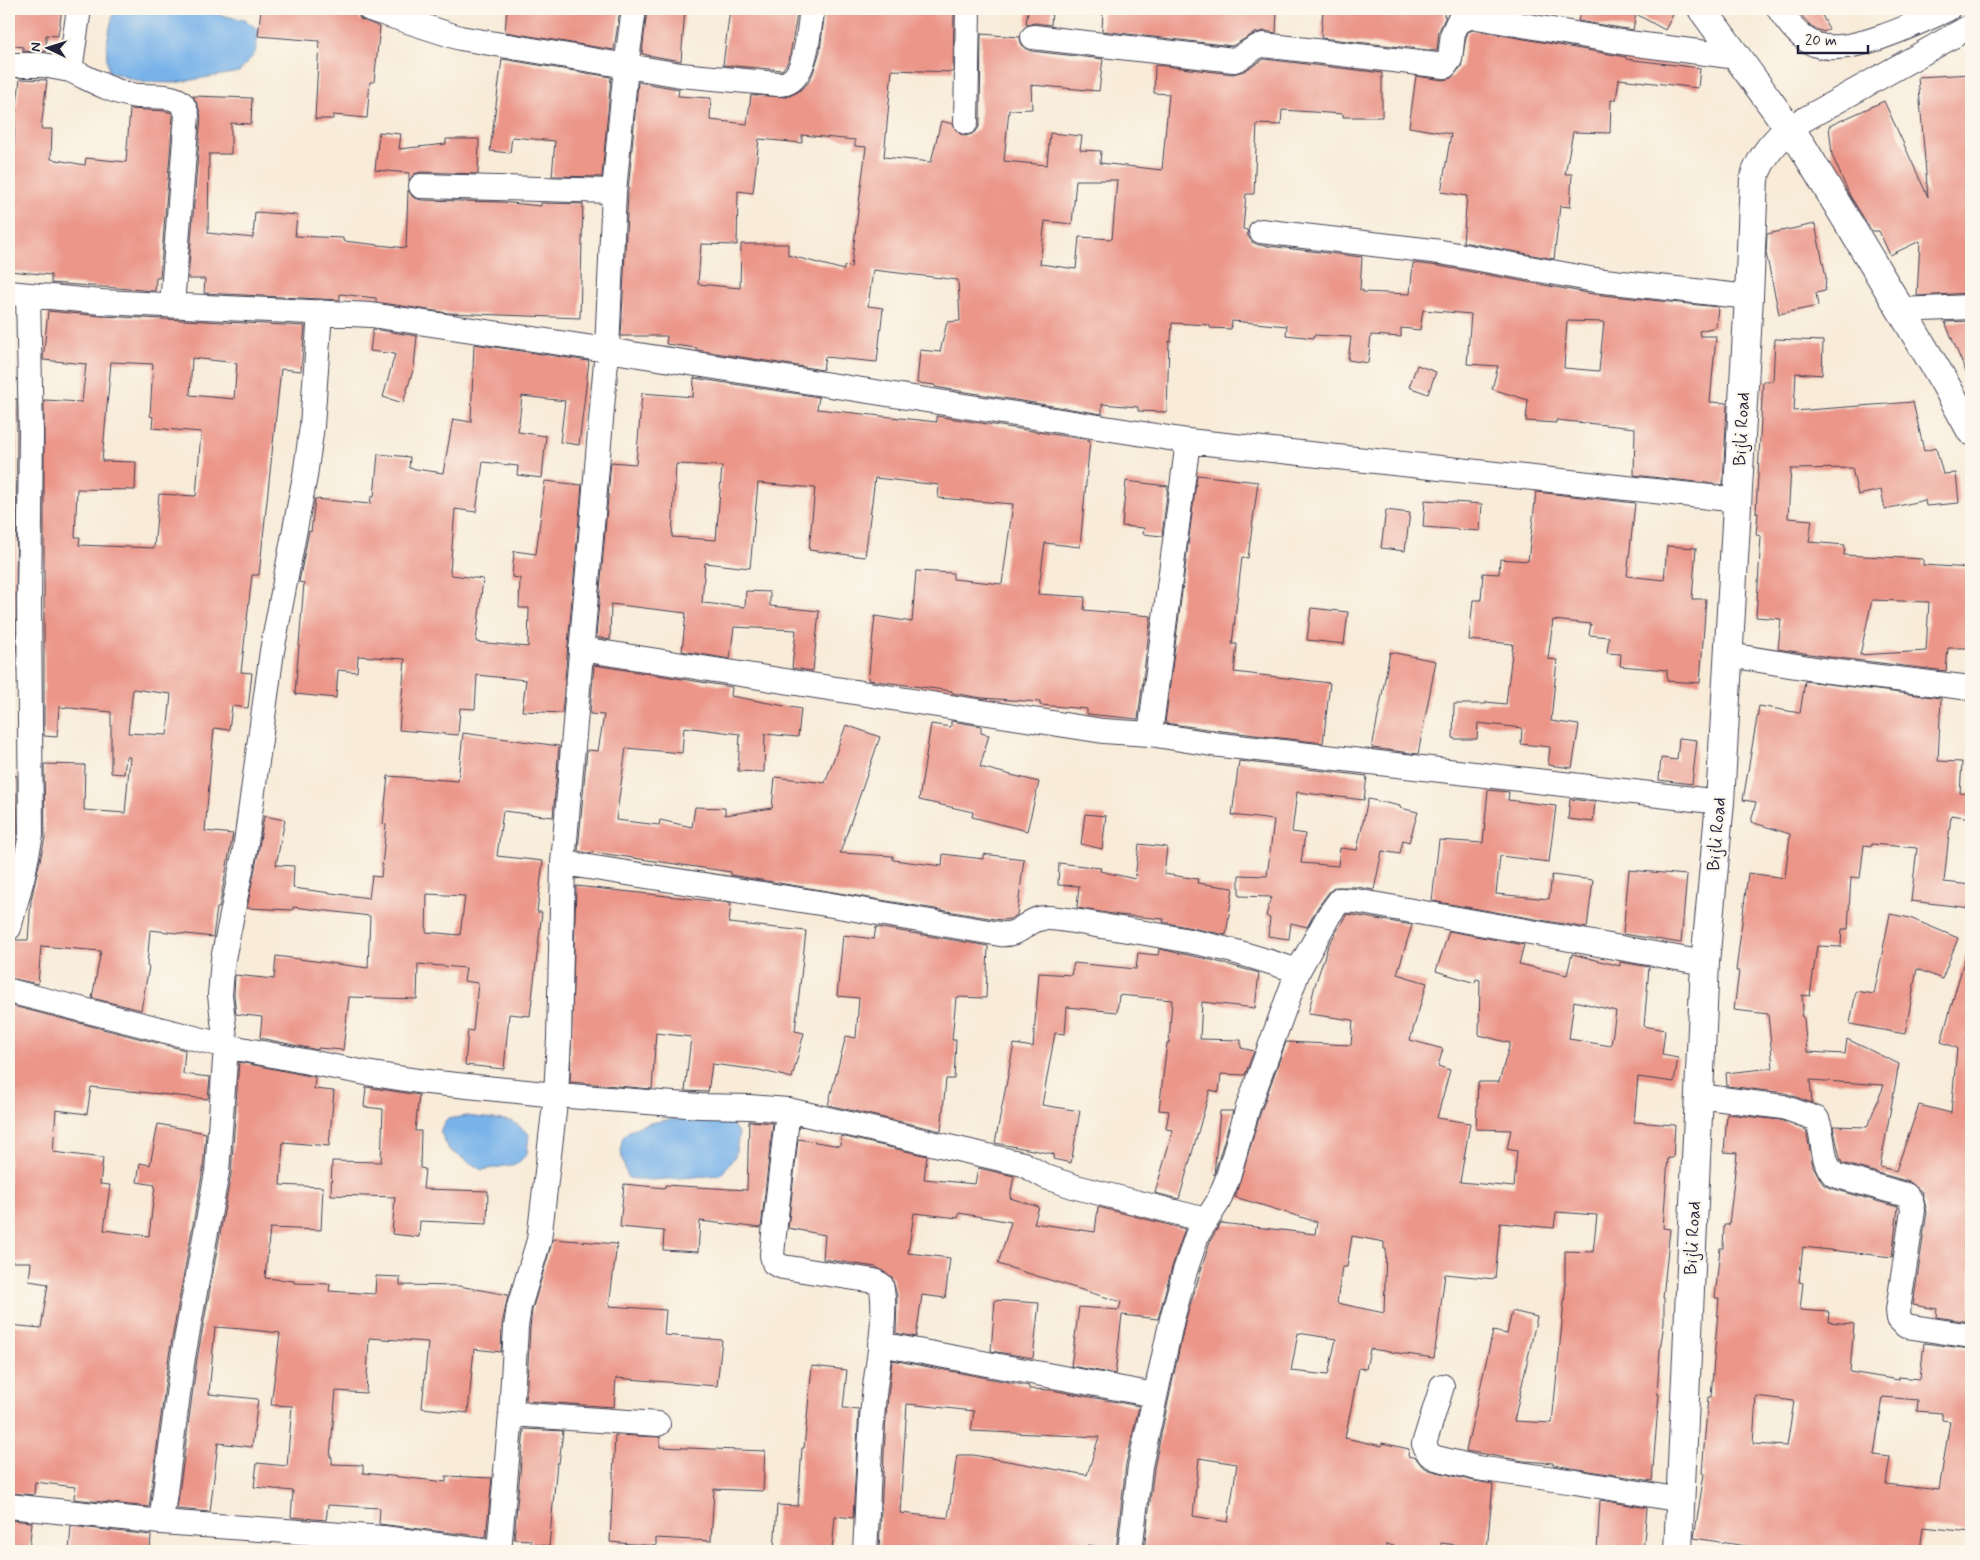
<svg xmlns="http://www.w3.org/2000/svg" width="1980" height="1560" viewBox="0 0 1980 1560" font-family="Mynerve,sans-serif">
<style>
.water{fill:#78b2e9;stroke:#4d6a92}
.building{fill:#eb9689;fill-rule:evenodd}
.lines{fill:none;stroke-linecap:round;stroke-linejoin:round}
.minor-casing{stroke:#424053;stroke-width:26}
.tertiary-casing{stroke:#424053;stroke-width:30}
.primary-casing{stroke:#424053;stroke-width:30}
.minor{stroke:#fff;stroke-width:24}
.tertiary{stroke:#fff;stroke-width:28}
.primary{stroke:#fff;stroke-width:28}
.labels{text-anchor:middle;dominant-baseline:central;stroke-width:4.5;stroke-linejoin:round;paint-order:stroke}
.street-label{font-size:18px;fill:#22223b;stroke:#fbf7ec}
</style>
<rect width="100%" height="100%" fill="#fbf7ec"/>
<filter id="ink" filterUnits="userSpaceOnUse"><feTurbulence type="fractalNoise" baseFrequency=".02" numOctaves="2"/><feDisplacementMap in="SourceGraphic" scale="10" xChannelSelector="R" yChannelSelector="G"/><feConvolveMatrix kernelMatrix="1 2 1 2 8 2 1 2 1" color-interpolation-filters="sRGB"/></filter>
<filter id="wash" filterUnits="userSpaceOnUse"><feTurbulence type="fractalNoise" baseFrequency=".0096" numOctaves="4" result="noise"/><feDisplacementMap in="SourceGraphic" scale="20" xChannelSelector="R" yChannelSelector="G"/><feGaussianBlur stdDeviation="1.12" result="paint"/><feColorMatrix in="noise" values="0 0 0 0 0 0 0 0 0 0 0 0 0 0 0 0 0 1.4 0 .05"/><feComposite in="paint" operator="in"/></filter>
<g filter="url(#wash)">
<rect width="100%" height="100%" fill="#f8ebd8"/>
<path class="water" d="M123,9h68l54,11 14,10 -4,23 -16,19 -65,11 -32,-1 -33,-10c-5,-22 -1,-36 4,-58z
M466,1116l46,5 17,13 -2,20 -10,10 -35,6 -33,-20 -9,-19 7,-12z
M701,1116l26,1 12,17 -4,22 -14,19 -69,5 -24,-2c-4,-12 -9,-25 -6,-38 6,-20 60,-21 79,-24z"/>
<g id="blocks">
<path class="building" d="M9,9h53l-4,27 -12,-1v17l-23,-1v-4l-14,-2z
M261,9h25l38,3 1,-3 32,1 3,9 20,8 -6,55h-4l-3,36 -34,-3v4h-18l4,-78 -61,-5z
M507,9h113l-6,41 -109,-18z
M647,9h38l-4,52 -39,-7z
M730,9h68l-8,46 -2,7 -6,8 -59,-5z
M825,9h129l-1,63 -61,-2 -8,87 47,5 10,-41 12,3 6,9 6,3 7,-2 6,-5 2,-7 1,-88 39,3 1,6 3,5 7,3 72,8 -4,32 -68,-6 1,24 -23,1 -5,51 43,4 3,-32 32,3 -2,14 21,1 -1,12 62,7 7,-76 -15,-1 1,-28 78,9 11,-3 20,-12 118,14v44h-39v-3l-61,-4 -1,15 -24,-1 -3,70h-8l-3,35 4,1 1,6 4,6 7,3 103,12 -2,33h3v2l47,2 3,-31 26,3 154,28 125,13 -2,20 -17,4 1,5h16l-6,66 17,1 -4,82 -89,-10 1,-47 -79,-8v3l-30,-2 2,-21 -36,-11 6,-23 -31,-2 4,-50 -48,-4 -3,20 -19,-2v9l-30,-2 -3,28 -20,-3 3,-23 -37,-2v3l-28,-3 1,-9 -55,-5 -1,8 -21,-1v-3l-38,-2 -1,18h-2l-2,71 -29,-1v-4l-36,-3v10l-167,-27v-2l-18,-2 3,-33 20,2 7,-30 13,-1 -2,-41 -85,-10 -5,36 15,2 -6,54 -52,-5 -2,13 -126,-20v-2l-31,-4 1,-8h-46l7,-144 10,-110 41,7 -1,7 33,2 -1,22 37,4 4,-29 36,2 11,-5 10,-9 5,-10 7,-22zM802,135l53,5v6l11,1 -15,120 -7,-1v4l-56,-15v-11h-47l-1,44 -42,-4 3,-40 36,1 1,-54 15,2 6,-54 43,4zM1076,180h41l-5,59 -33,-2 -3,32 -36,-5 5,-43 27,3zM1567,321l37,1 -5,49 -35,-3z
M1028,9h24l-1,16 -16,-2 -9,2z
M1103,9h174l-1,24 -12,-2 -9,2 -23,13 -130,-15z
M1323,9h122l-1,7h2l-7,15 -2,20 -116,-13z
M1581,9h95l-11,21 -29,-16 -3,16 -55,-9z
M1795,9h24l10,20 -5,3 -11,-4z
M1473,30l153,27v2l74,9 -2,20 -79,-9 -3,21h-5l-1,33 -37,-1 -8,42h7l-2,33 -10,-1 -6,53 -91,-17 4,-46 -26,-4 10,-58 -42,-7 7,-51 27,4 8,-2 10,-11 5,-30 2,-5z
M502,59l109,18 -9,100 -50,-1 3,-35 -43,-4 -2,16 -20,-2z
M1971,74v219l-54,3 3,-55 -30,14 -11,-24h-7l-22,-35 -18,-41 -3,-29 55,-25 44,96 -10,-120z
M20,79l27,1 -6,49h11l-1,30 34,6 1,-7 40,4 4,-53 35,2 7,2 1,3 -13,162h-4l-1,13 -104,-8v-8l-42,-4 1,-76h2l3,-75z
M193,96l59,2 -1,26 -20,-1v31h-22l-1,79 45,5 2,-26 42,3 -2,21 48,2v3l63,7 2,-58 5,7 8,3 80,2 40,4v-3l42,1 -3,114 -132,-5 -72,-11v-4l-36,-4v6l-136,-7 1,-14h-17l13,-163 -3,-10z
M379,132l22,2 -2,15 47,-5v-5h33l-1,35 -57,-2 -7,2 -5,7v-8l-34,-3z
M1815,224l11,53 -1,14 -9,2 2,13 -39,8 -13,-61 1,-19z
M48,311l53,5 204,10 -4,45 -20,-2 -22,206h-7l-11,97 11,1 -4,35 -16,-2 -3,24 -15,-2 -9,103 28,3 -14,74h-2l-4,29 -63,-7 -3,36 2,1 -8,43 -49,-12 9,-47 -60,-5 -3,38 -29,-6 2,-37 5,-1h12l3,-40 14,-62 -1,-74 41,1 -1,45 41,3 5,-56h-4l-2,17 -13,-1v-61l-52,-5 -2,30 -13,-1v-336l38,2 4,-38 -43,-4zM192,358l45,5 -3,36 -44,-4zM111,362l42,2 -3,52 3,1 -1,11 49,4 -5,64 -37,-2 -5,54 -75,-3 1,-8h-5l2,-48 58,1 1,-28 -34,-1zM133,689l38,5 -4,41 -39,-2z
M1971,321v63l-26,-62z
M373,329l44,7 -3,31 -11,36 -20,-6 12,-43 -25,-3z
M1775,339l48,2 -1,34 -26,-2 -2,38 119,-9 11,49 12,-3 7,26 13,-1 3,30 -33,3 -1,-6 -40,9 -4,-19 -23,5 -6,-27 -61,1 -3,49 24,2 -3,22 36,3 -1,10 79,4v6l48,3 -2,80h-21l-2,23 -123,-15 -45,-7 3,-30 -25,-2 5,-81 -5,-1 2,-22h-2l7,-132h10zM1872,600l57,2 -3,49 -66,4z
M474,344l115,17 -10,84 -19,-3 5,-41 -43,-5 -4,36 28,4 -4,42 -25,-3 1,-9 -35,-4 -7,50 -21,-3 -5,63 2,3 31,4 -7,63 52,5 1,-39h-10l1,-30 -8,-1 2,-26 22,3 9,-73 37,4 -20,228 -40,-2 4,-31 -49,-5 -2,34 -15,-1 -2,27 -59,-5 6,-71 -47,-3 -1,16 -19,-2 -2,28 -41,-4 9,-111 -5,-1 10,-51 2,1 4,-33 55,5 1,-7h3l4,-43 32,3 -1,11 34,5 10,-54 18,3z
M1417,365l19,7 -8,22 -19,-7z
M694,378l125,19 -2,12 120,13 -1,-6 154,24 -10,107 -35,-4 -7,51 47,3 -1,13 67,6 -13,103 -51,-5v-5l-47,-4v-3l-58,-4 -30,-5v-2l-84,-11 7,-64 37,6 4,-51 37,2v6l49,5 11,-80 -75,-6 1,-13 -64,-7 -10,79 -56,-7 6,-62 -57,-5 -8,85 -45,-5 -3,40 43,4 1,-16 24,1v14l49,5 -6,60 -21,-3 4,-38 -62,-3 -4,32 -48,-8 4,-38 -75,-9 -1,36 -14,-3 15,-175 25,2 6,-71 51,4zM676,464l46,2 -6,74 -44,-3z
M9,399h8l-1,254 -7,-1z
M1197,475l61,7 -10,76 -6,-1 -10,87h5l-3,28 96,11 -7,60 -109,-13 -49,-7z
M1126,481l42,5 -6,50 -19,-2 1,-6 -22,-2z
M1536,492l99,11 -8,73 37,4 3,-34 29,2 -4,51h14l-6,84 -33,-2v-11l-47,-4 1,-12 -14,-1 2,-16 -20,-2 2,-11 -38,-4 -5,39 9,1 -6,61 28,4 -7,43 -24,-3 2,-18 -29,-3 1,-16 -44,-5 -1,16h-24l1,-35h32v-2l20,2 7,-60 -44,-4 4,-40h8l2,-27 16,1 1,-15 28,2z
M1425,500l57,4 -2,27 -57,-4z
M1386,510l24,3 -5,38 -24,-3z
M1311,608l37,4 -4,32 -37,-4z
M1390,652l46,9 -18,93 -46,-6z
M594,665l138,22 -1,9 70,13 -3,28 -33,-3 -1,38 -26,-1 2,-37 -56,-7 -2,26 -56,-5 -10,72 43,5 1,-5 32,7 3,-20 30,1v7l47,-7 3,-31 50,6 21,-58 34,12 -40,116 53,3v4l49,6 1,-12 40,5v-5l41,5 -7,56 -7,4 -9,1 -270,-45v-3l-139,-20v2l-14,-3 9,-101 11,1 6,-36 -14,-1z
M1805,681l136,17 -3,63 24,1 -2,31 11,1v24l-20,-3 -7,67 27,3v23l-60,-7 6,-53 -45,-4v2l-8,-1 -4,33 -9,-1 -3,52h-6l-1,18 -24,-1 -7,50 -8,-1 1,15 -2,6 3,2 3,34 38,2 2,-15 52,25 -19,103 16,4 23,-66 32,8 6,-65 -16,-6 25,-88 5,1v68l-5,18h5v281l-35,-5 1,-8 -24,-4 14,-93 -5,-20 -12,-10 -68,-19 -2,-5 -7,-32 34,1 17,-42 -74,-5 2,23 -27,-10 -58,-7 -1,-13 47,-5 -5,-54 -34,-4 5,-39h-3l12,-98 37,5 5,-44 -39,-12 5,-20 -13,-2 16,-94 41,7z
M951,721l30,5v7l8,2 -9,32 59,15 -12,49 -55,-14 1,-5 -54,-12 12,-76 20,3z
M463,733l96,13 -6,71 -50,-6 -6,45 46,5 -6,51h5l-12,104 -21,-2 -5,55 -39,-4 3,-35 5,1 5,-48 -14,-2 2,-13 -48,-4 -1,35 -68,-2 -6,53 -25,-2v2l-58,-12 2,-21 -26,-3 -2,-19 1,-20 39,4 2,-23 92,12 2,-52 -77,-9v3l-46,-2 11,-55 6,-37 21,4 -9,45 18,1 -1,22 76,10 3,-22 9,1 5,-52 -3,-1 5,-48 70,5zM427,894l38,2 -5,39 -34,-3z
M1679,738l18,2 -5,44 -33,-4 2,-22 16,2z
M1239,761l128,15 -3,24 -67,-8 -5,40 13,2 -4,29 37,3 2,-18 17,2 11,-51 32,7v2l18,4 -9,30 -6,-2 -3,14 -18,-3 -8,39 -17,-3h-22l-6,5 -11,15 -11,20 -16,-4 -2,16 -21,-3 2,-18 -4,-2 5,-19 -32,-1v-21l28,1 7,-56 -42,-5z
M9,775l8,1v58l-6,30 -2,1z
M1488,790l21,2 -1,8 48,6 -7,56 -49,-6 -4,38 53,5 3,-24 41,5 -6,48 -155,-27 7,-61 44,3z
M1570,799l25,3 -2,20 -25,-3z
M1085,814l21,2 -4,33 -21,-5z
M1139,844l28,3 -3,27 34,5 -1,4 36,5 -7,47 -63,-13 1,-3 -45,-4 -42,-7 2,-22 -21,-1 1,-22 42,5 -1,3 35,8z
M1629,870l58,5 -6,68 -58,-9z
M576,886l155,17 -2,20 77,8 -11,100 9,2 -12,45 -33,-8 -47,-6 -4,28 -23,-1 6,-54 -35,-4 -4,56 -82,-7z
M1347,914l65,11 -15,49 30,9 -17,57 33,9 -5,17 12,4 -13,48 33,5 -10,59 54,5 3,-36 -10,-2 4,-19 -35,-1 2,-47h21l11,-39 -31,-8 1,-55 -4,-1 -1,4 -39,-12 13,-40 75,14 -5,19 48,11 5,-21 48,12v-4l29,5 -5,59 21,4 -3,25 16,3 -4,24 -36,-5 -4,45 41,3 -2,33h-5l-5,70 7,1 -7,69h1v25l-4,27 -3,44h2l-7,87 -99,-16v-2l-29,-2 -58,-10 27,-120 14,3 5,-23 25,6 -23,104 38,2 14,-140h-1v-32l28,1 4,-37 -41,-3 -2,16 -54,-5 -5,56 -50,-5 -11,84 -64,-9 -4,20 -7,-1 -14,70 37,8v-3l27,6 -1,7 8,2 6,8 7,4 45,11 19,3 -6,65 -46,-6 -1,8h-25l-29,-7v7h-242l10,-83 31,-146 25,-81 11,-18 94,11 2,-12 -82,-25 26,-86 25,-69 65,3 2,-25 -45,-6 7,-29 13,-39zM1574,1001l42,10 -5,35 -42,-7zM1352,1236l32,6v7h2l-2,64 -47,-10 5,-36h5zM1298,1333l38,6 -8,36 -37,-4zM1199,1458l38,6 -9,58 -35,-6z
M1890,914l20,4 48,20 -16,41 -25,-10 -12,65 -55,-10 6,-33 18,3z
M876,927l112,19 -2,52 -30,-1 -4,43h4l-2,39h-8l-5,52 -113,-26 18,-69 10,2 3,-40 -22,-2 6,-61 31,4z
M1159,949l48,10 52,14 -4,35 -53,-6 -2,37 41,1v8l13,3 -9,24 -24,-1 -2,18 -9,-2 -31,109 -24,-6 18,-63 -7,-1 3,-18 -10,-1 8,-67h2l3,-43 -53,-5 -2,17 -50,-5 -2,27 -10,-1 -13,72 38,6 -9,52 -18,-4 1,-5 -59,-11 19,-99 19,3 6,-74 32,2 3,-12 62,6 2,-16 20,2z
M9,1005l176,45 -2,24 27,3 -2,22 -117,-12 -4,27 -31,-4 -3,42 50,6 -3,26 10,1 -6,45 45,6 6,-51 -18,-3 3,-19 10,2 8,-41 48,9 -3,37 -34,185 -20,152 -75,-8 1,-12 -40,-5 -1,13 -25,-2v-168l32,3 7,-44 -19,-3 2,-19h-22z
M239,1062l76,15 -1,12 20,2 -5,55 -46,-4 -3,43 43,2 -2,43 -51,-2 -5,50 29,3v2l36,1 -1,7 46,3 1,-18 24,1v8l59,1 49,9 -6,30 -1,27 -27,-3 -6,64 -46,-5 6,-66 -59,-4 -3,55 -30,-2 -6,66h2v7l31,1v8l83,9v-6l46,2 -6,59 -107,-13 1,-16 -52,-3 -2,15 -35,-3 2,-26 -39,-4 3,-24 30,3 5,-60 -21,-1 9,-72 -38,-4 -27,-2 -6,67 49,5 -6,48 -34,-4 -8,69 -33,-3 20,-150 34,-185z
M366,1087l53,8 -4,36h6l-1,37 5,1 -2,20 65,2 -1,33 -67,-3 -1,16 -27,-3 3,-37 -64,-2 1,-34 49,1 2,-53 -19,-2z
M1220,1111h13l-19,64z
M1727,1114l53,6 26,10 7,36 10,18 7,4 68,19 -6,50 -89,-10 -4,35 4,1 -3,27 29,2 -1,10 26,2 -4,48 49,8v-3l21,2 4,-36 47,6v183l-48,-5 -3,24h-141l-85,-13 10,-64 -2,-1 6,-76h3l8,-99h-4l5,-50h3l1,-23h5l8,-72 -13,-1zM1756,1396l38,5 -7,45 -34,-2zM1883,1397l35,3 -1,11 25,2v7l8,1 -11,69 -53,-6 4,-27 -16,-2z
M749,1121l24,2 -12,105 -61,-7 -2,31 -35,-2 1,-19 -44,-4 4,-43 41,4v-3l82,5z
M841,1136l86,20 -3,23 51,5 3,-16 36,8 -4,22 29,9 -5,16 61,9 3,-25 87,22 -13,38 -14,52 -36,-4 -7,59 -44,-8 8,-59 40,3 2,-8 -123,-38 13,-42 -52,-9 -1,5 -44,-5 -6,40 42,5 -5,40 -23,-3 -6,42 -20,-4 1,-37 -5,-19 -16,-10 -53,-8 2,-24 -37,-7 10,-89 42,7z
M553,1239l64,5 -8,62 57,4 -2,25 58,5 -5,46 -101,-8 -2,29 -88,-6 4,-73 2,-18z
M995,1300l44,3 -6,55 -42,-7z
M892,1360l137,26v3l22,1 88,16 -13,58 -10,86 -28,-5 -1,6h-208l7,-135zM907,1404l67,7 -3,20 128,6 -12,38 -114,-20h-16l-9,63 -48,-5z
M812,1366l35,4 -4,38 16,1 -6,109 -18,-2 -3,35h-58l3,-46 21,1 4,-58h2z
M524,1429l39,2 -4,32h-2l-8,83 -18,-2v-4l-17,-1z
M615,1435l45,2v10l105,4 -2,40 -49,-2 -3,52 -55,-3v8l-46,-4z
M1600,1500l47,8 -4,43h-46z
M9,1520l23,2 -3,29h-20z
M71,1526l80,9 -1,16h-81z"/>
</g>
</g>
<g filter="url(#ink)">
<use href="#blocks" fill-opacity="0" stroke="#424053" stroke-width="1"/>
<g class="lines">
<g class="minor-casing">
<path id="minor" d="M370,9l90,29 221,37 97,9c4,0 8,0 12,-3 17,-10 19,-54 22,-72
M1779,9c9,14 22,31 38,36 32,11 101,-22 131,-36
M1033,37l201,23c12,-3 17,-13 29,-15l182,21 5,-7 3,-26 5,-11 13,-6 150,26 116,15
M9,65h34l27,5 9,-61
M70,70c20,9 40,21 61,25 13,3 35,-1 46,5 6,3 8,8 10,15l-15,190
M966,122l2,-113
M1789,128l182,-102
M421,186l193,5
M1261,231l180,21 154,28 154,17
M9,293l93,9 269,13 236,35 581,91 550,59
M1900,310l71,-3
M581,649l522,82 47,3 62,10 508,58
M1729,655l92,15 150,18
M1150,734l38,-293
M563,863l263,41 174,30c24,2 26,-17 48,-16 20,1 41,6 60,9 39,6 78,12 117,22 24,6 48,14 73,22l-50,136 -21,73 -9,22 -21,33 -12,36 -13,48 -32,147 -10,85
M9,928l14,-53 8,-40 -2,-233 2,-169 -3,-138
M1298,971l31,-56 11,-15 16,1 349,62
M9,991l217,55 140,27 52,8 138,14 144,11 49,1 39,3 235,54 23,13 30,10 130,33
M1699,1096l84,11 34,12c8,18 3,41 17,56l72,20 5,6 2,9 -15,100 1,9 7,7 65,10
M788,1110l-13,114 -3,31 2,8 9,4 91,14 7,4c7,28 -4,81 -7,110 -5,52 -6,104 -9,156
M880,1344l275,51
M1442,1386l-18,58 5,10 7,4 41,10 98,14 106,18
M511,1414l147,10
M9,1506l152,16 222,16 100,13
M161,1522l22,-165 34,-185 9,-126 -6,-51 3,-36 22,-109 27,-199 33,-175 7,-50 8,-114
M499,1551l12,-137 5,-87 3,-20 20,-67 17,-145 3,-57 4,-175 44,-513 7,-159 12,-124 8,-58"/>
</g>
<g class="tertiary-casing">
<path id="tertiary" d="M1678,1551l27,-588 15,-161 29,-505 5,-119c8,-23 18,-33 35,-50"/>
</g>
<g class="primary-casing">
<path id="primary" d="M1702,9l100,137 141,234 28,51"/>
</g>
<use href="#minor" class="minor"/>
<use href="#tertiary" class="tertiary"/>
<use href="#primary" class="primary"/>
</g>
</g>
<g class="labels">
<g class="street-label">
<text transform="translate(1742 429) rotate(-87)">Bijli Road</text>
<text transform="translate(1717 834) rotate(-85)">Bijli Road</text>
<text transform="translate(1693 1238) rotate(-87)">Bijli Road</text>
</g>
</g>
<rect width="1980" height="1560" fill="none" stroke="#fbf7ec" stroke-width="30"/>
<g transform="translate(48 48) rotate(274)" stroke="#fbf7ec" stroke-width="4" paint-order="stroke">
<path d="M0-4L9 19L0 12L-9 19Z" fill="#22223b"/>
<text y="-8" font-size="14" font-weight="bold" text-anchor="middle" fill="#22223b">N</text>
</g>
<path d="M1798 45v8h70v-8" fill="none" stroke="#22223b" stroke-width="2.5"/>
<text x="1805" y="45" font-size="15" fill="#22223b" stroke="#fbf7ec" stroke-width="4" paint-order="stroke">20 m</text>
</svg>
